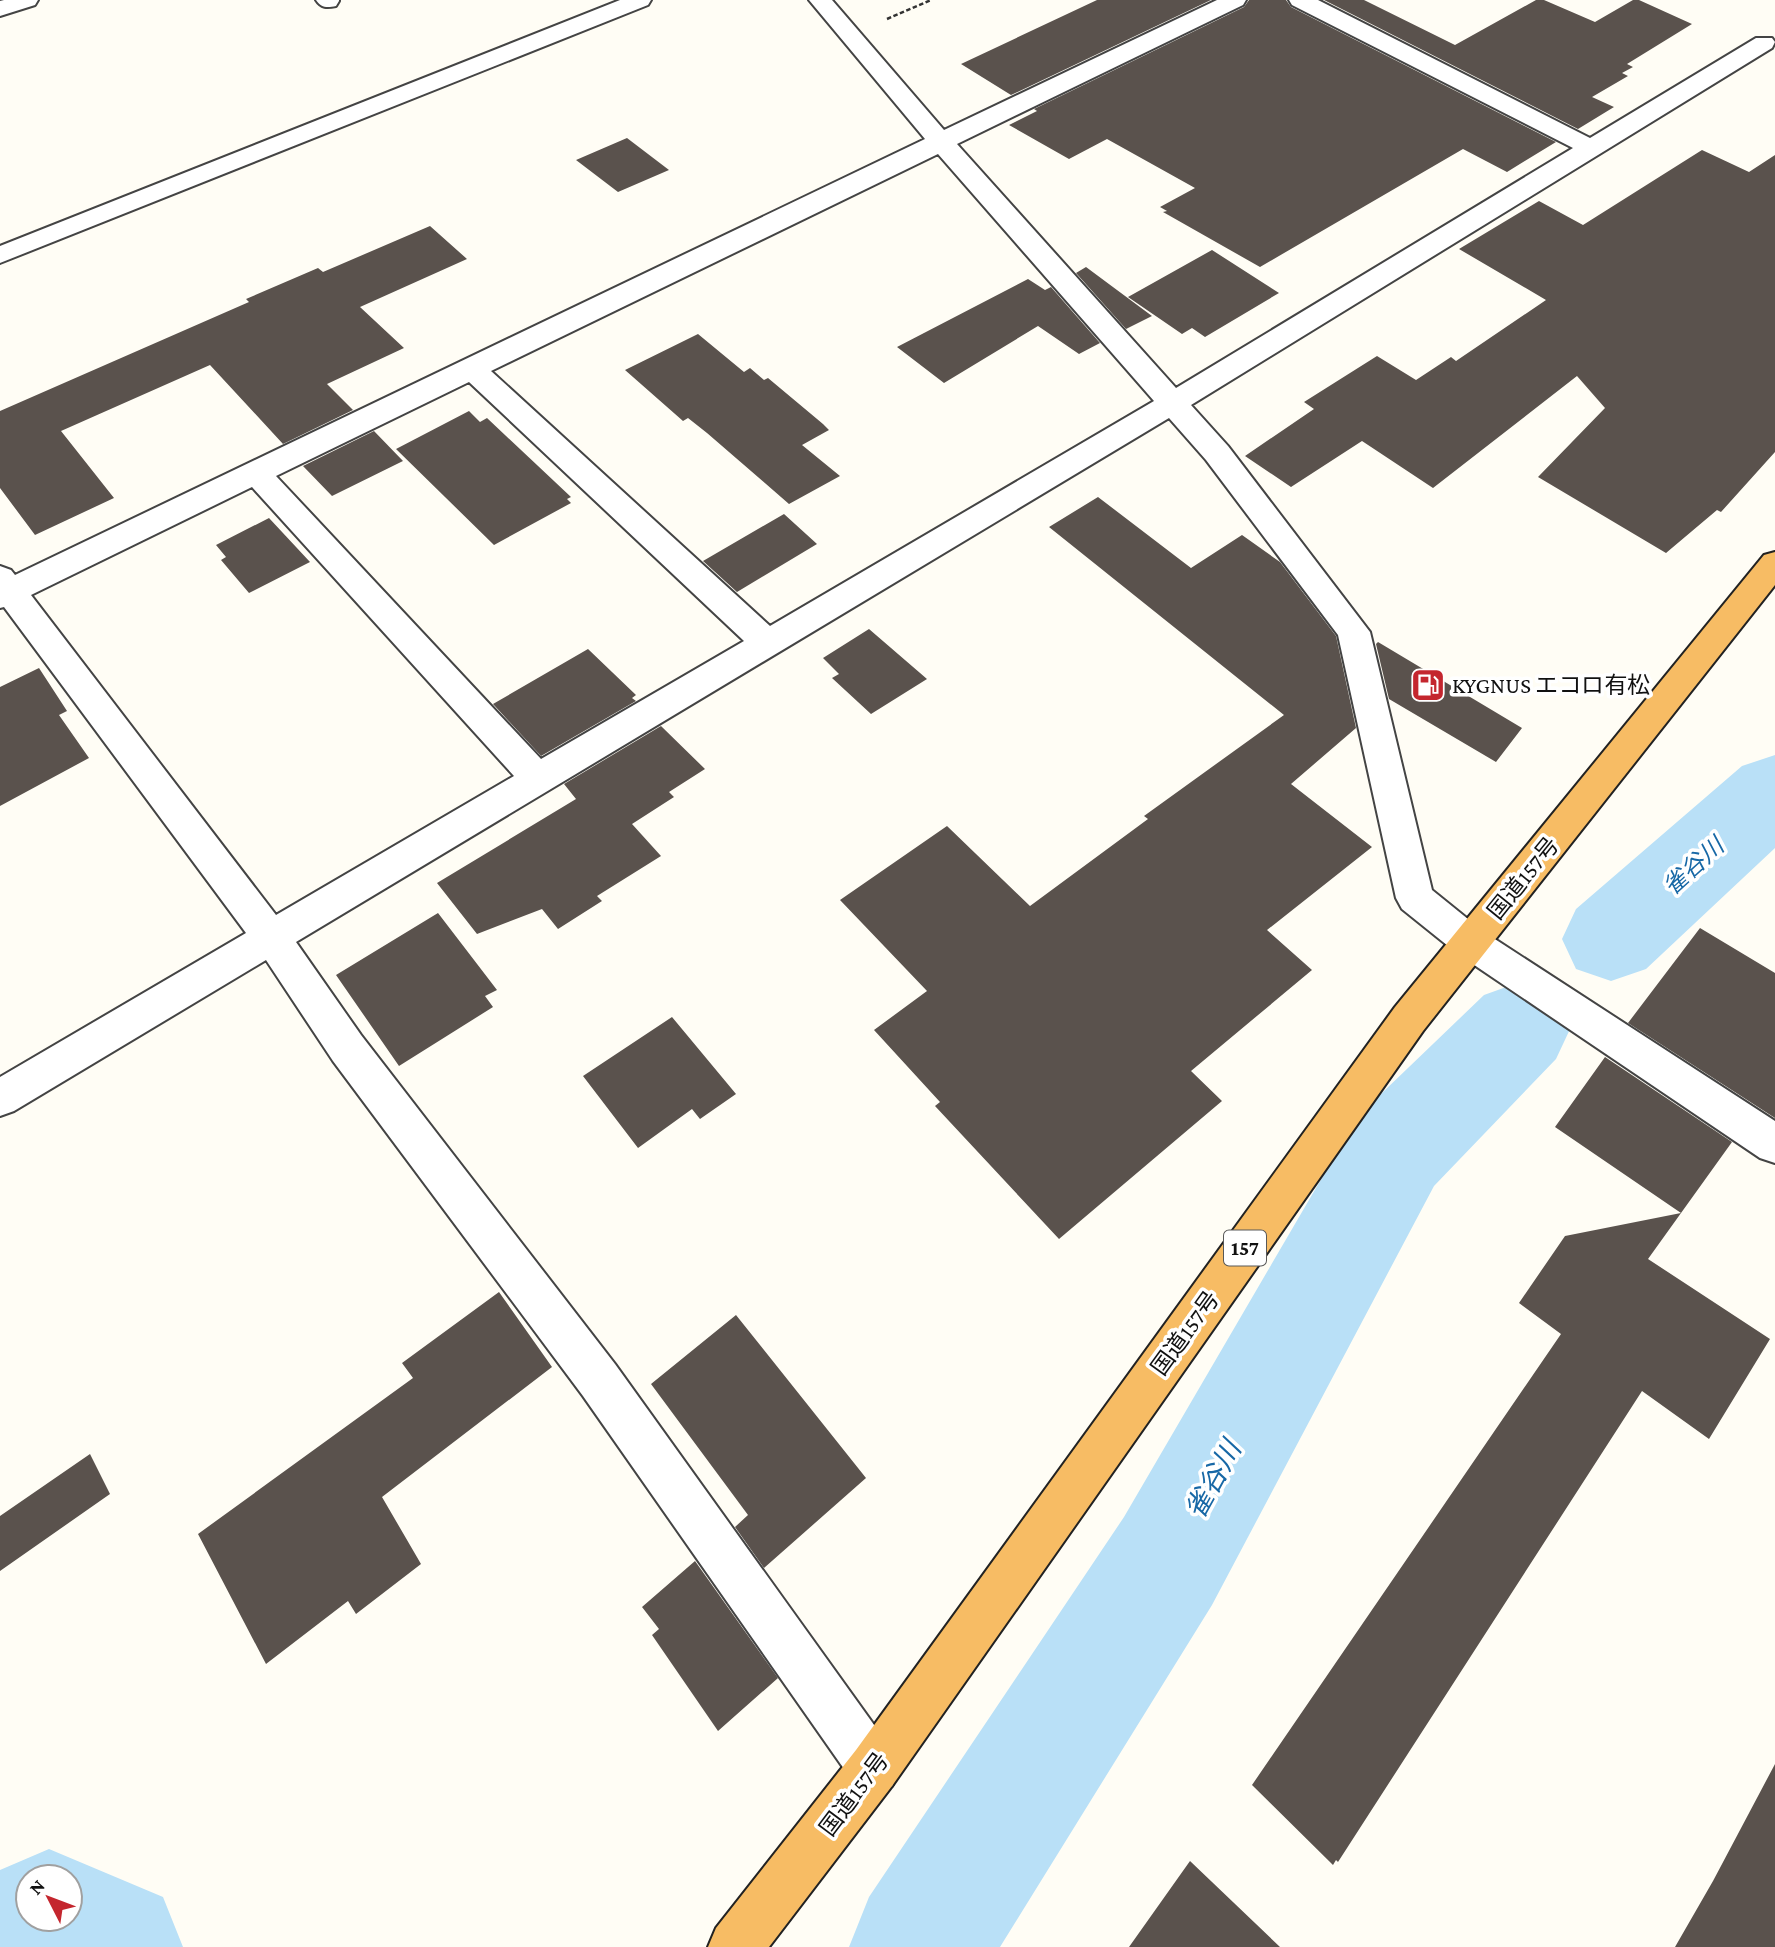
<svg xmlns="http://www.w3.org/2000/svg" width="1775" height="1947" viewBox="0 0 1775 1947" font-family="'Crimson Pro','Noto Sans JP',serif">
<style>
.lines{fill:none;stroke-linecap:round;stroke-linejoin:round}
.river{fill:#b9e0f7;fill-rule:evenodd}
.building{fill:#5a524d}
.minor-casing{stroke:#444;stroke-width:4}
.trunk-casing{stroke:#222;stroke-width:4}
.path{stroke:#333;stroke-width:2.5;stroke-dasharray:4.5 2.5;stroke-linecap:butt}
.minor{fill:#fff;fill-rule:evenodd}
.trunk{fill:#f7bc64;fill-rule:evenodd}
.labels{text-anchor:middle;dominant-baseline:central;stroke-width:7;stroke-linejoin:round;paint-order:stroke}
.shield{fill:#fff;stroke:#585858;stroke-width:2}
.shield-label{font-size:21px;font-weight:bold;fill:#111}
.poi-label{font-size:23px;fill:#111;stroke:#fff;text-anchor:start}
.street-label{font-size:23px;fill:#111;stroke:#fff}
.water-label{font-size:24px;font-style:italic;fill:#1768a6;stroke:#fff}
.near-water-label{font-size:28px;font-style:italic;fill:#1768a6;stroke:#fff}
</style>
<rect width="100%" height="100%" fill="#fffdf5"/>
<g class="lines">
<path class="river" d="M1775,755v93l-129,121 -35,12 -35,-12 -14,-30 14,-30 166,-143z
M1520,982l36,13 15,32 -15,32 -122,127 -222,419 -212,342h-151l20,-50 255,-380 234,-401 126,-121z
M49,1849l114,48 20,50h-183v-77zM28,1877h42v42h-42z"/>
</g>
<path class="building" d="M1097,0h114l-200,95 -50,-31z
M1249,0h37l5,7 265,135 -49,30 -44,-23 -203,118 -97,-55 4,-1 -7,-4 35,-19 -88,-49 -38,20 -60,-34 28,-14 -3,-2 210,-102z
M1324,0h40l91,45 81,-45h8l51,22 38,-22h6l53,24 -65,40 6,3 -11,6 6,3 -36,21 22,10 -36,22z
M627,138l42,32 -51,22 -42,-32z
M1702,150l47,22 26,-17v297l-54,60 -4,-2 -51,43 -128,-76 67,-69 -28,-32 -144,112 -71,-47 -71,46 -46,-31 69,-47 -10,-7 73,-46 39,24 35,-23 5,4 90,-61 -87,-51 80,-48 44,24z
M430,226l37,33 -107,48 44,41 -77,36 26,26 -70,34 -73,-79 -149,66 53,67 -79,37 -35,-47v-77l249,-109 -3,-3 72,-31 5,4z
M1212,250l67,43 -74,44 -13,-9 -10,6 -54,-37z
M1086,267l66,49 -26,13 -50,-56z
M1028,279l17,11 6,-3 49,56 -21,11 -41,-28 -94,57 -47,-36z
M698,334l46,38 6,-4 14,12 4,-2 55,46 6,6 -27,15 38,31 -51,28 -82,-71 -19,-15 -5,3 -58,-51z
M469,411l11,11 7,-4 84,79 -4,2 4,4 -77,42 -98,-96z
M374,431l29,30 -71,35 -29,-30z
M1098,497l93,71 51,-33 38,27 56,74 20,92 -65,56 81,63 -105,83 45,40 -121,101 31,30 -163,138 -124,-133 5,-4 -66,-72 53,-39 -87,-91 107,-74 83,80 118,-87 -4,-3 140,-101 -235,-188z
M784,514l33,30 -80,48 -34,-31z
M269,518l41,44 -61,31 -28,-33 5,-3 -10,-12z
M869,629l58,50 -56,35 -39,-36 7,-4 -16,-16z
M1378,642l144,86 -26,34 -107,-63 -13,-55z
M588,649l48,46 -4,3 4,3 -95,55 -48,-52z
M39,668l28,43 -8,4 30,43 -89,48v-119z
M661,726l44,43 -36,23 5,5 -42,27 29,32 -64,40 5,5 -44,28 -16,-20 -65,25 -40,-51 139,-84 -12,-15z
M438,913l59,77 -12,6 8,11 -94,59 -63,-91z
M1700,928l75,45v145l-147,-95z
M672,1017l64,77 -36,25 -8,-10 -54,39 -55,-72z
M1605,1057l127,85 -84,117 122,80 -61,100 -67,-48 -304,471 -2,-2 -3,5 -81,-80 309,-451 -42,-31 46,-67 116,-23 -126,-86z
M499,1292l53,75 -170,130 39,67 -65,50 -8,-13 -82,63 -68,-130 215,-156 -11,-15z
M736,1315l130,163 -102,90 -29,-41 13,-12 -97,-131z
M90,1454l20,40 -110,77v-55z
M695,1561l83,117 -60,53 -66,-96 7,-6 -17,-22z
M1775,1764v183h-100l38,-66z
M1190,1861l90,86h-151z"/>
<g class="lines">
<g class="minor-casing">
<path id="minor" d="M4,0h34l-3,5 -35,11v-15z
M316,0h23v1l-3,5c-9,2 -15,2 -20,-6z
M620,0h31l-3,5 -648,258v-17z
M809,0h23l112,130 273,-130h29l-3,5 -286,139 219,244 397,-240 -281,-143 -3,-5h29l272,138 166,-100h16l3,4 -3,6 -581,357 37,41 142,186 62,258 52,42 291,189v42l-15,-5 -302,-204 -56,-45 -6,-11 -58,-263 -132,-175 -37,-42 -873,524 65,93 254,329 277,386 8,18 -8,18 -18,8 -18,-8 -273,-390 -250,-335 -67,-101 -252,151 -14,5v-39l246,-144 -242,-326 -4,1v-42l11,4 4,5 910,-436zM938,154l216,247 -384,225 -279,-255zM469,382l275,259 -203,118 -265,-283zM252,487l262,289 -238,139 -245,-320z"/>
</g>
<g class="trunk-casing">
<path id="trunk" d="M1775,552v33l-352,446 -531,755 -123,161h-61l8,-19 140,-178 539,-743 369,-452z"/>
</g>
<path class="path" d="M887,19l44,-19"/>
<use href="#minor" class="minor"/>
<use href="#trunk" class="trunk"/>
</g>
<defs>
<g id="fuel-square" transform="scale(1.75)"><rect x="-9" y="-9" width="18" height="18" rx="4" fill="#c4262e" stroke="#fff"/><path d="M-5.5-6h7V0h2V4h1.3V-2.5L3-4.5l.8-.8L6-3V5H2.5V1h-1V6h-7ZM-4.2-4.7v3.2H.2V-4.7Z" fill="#fff"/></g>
</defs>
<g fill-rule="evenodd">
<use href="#fuel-square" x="1428" y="685"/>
</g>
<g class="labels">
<rect class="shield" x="1224" y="1230.5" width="42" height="35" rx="5"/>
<g class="shield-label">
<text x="1245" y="1248">157</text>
</g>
<g class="poi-label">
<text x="1452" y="685">KYGNUS エコロ有松</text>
</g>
<g class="street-label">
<text transform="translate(1523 878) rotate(-51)">国道157号</text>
<text transform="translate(1185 1333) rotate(-54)">国道157号</text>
<text transform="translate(854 1794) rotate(-53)">国道157号</text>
</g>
<g class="water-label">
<text transform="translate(1693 866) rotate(-42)">雀谷川</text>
</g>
<g class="near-water-label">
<text transform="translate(1213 1480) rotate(-61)">雀谷川</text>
</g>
</g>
<g transform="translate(49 1898) rotate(312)"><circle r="33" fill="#ffffff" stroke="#a0a0a0" stroke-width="2"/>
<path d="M0-5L12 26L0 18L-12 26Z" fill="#c4262e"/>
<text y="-10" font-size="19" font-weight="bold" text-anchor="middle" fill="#111111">N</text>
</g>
</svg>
